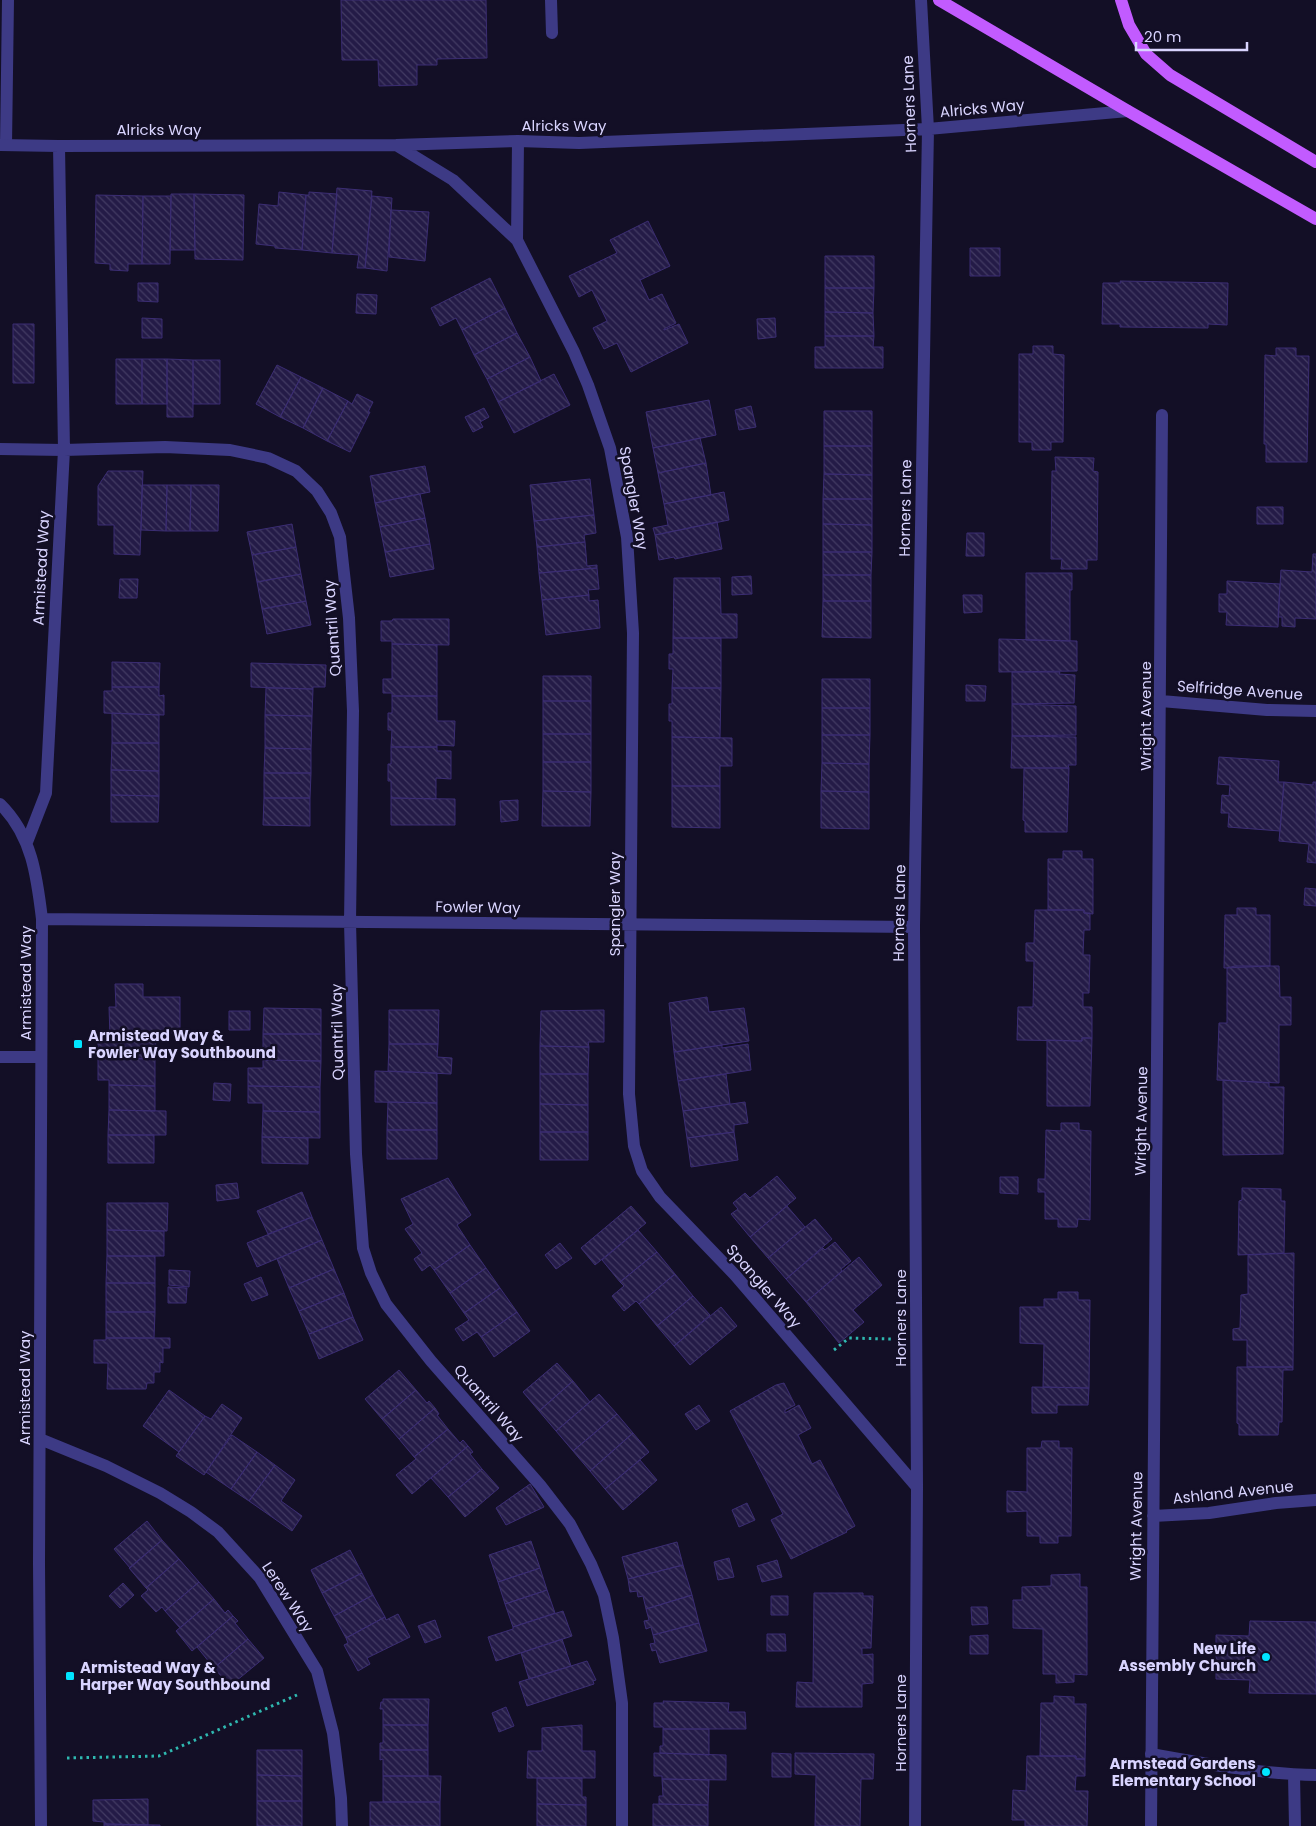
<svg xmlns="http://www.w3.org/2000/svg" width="1316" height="1826" viewBox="0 0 1316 1826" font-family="Poppins,sans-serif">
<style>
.building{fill:url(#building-back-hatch);stroke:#3b2d73}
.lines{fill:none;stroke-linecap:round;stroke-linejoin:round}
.path{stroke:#2fb8b0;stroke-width:3;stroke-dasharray:2.5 4;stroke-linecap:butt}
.lane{stroke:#3d3a85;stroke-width:12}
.street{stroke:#3d3a85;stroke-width:12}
.primary{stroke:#c25bff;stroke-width:12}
.poi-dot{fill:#00e5ff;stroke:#130f26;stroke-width:2}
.labels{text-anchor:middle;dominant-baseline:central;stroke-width:5;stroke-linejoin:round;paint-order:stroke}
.street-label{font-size:15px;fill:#d9d4ff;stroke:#130f26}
.poi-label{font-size:15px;font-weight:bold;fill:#d9d4ff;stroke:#130f26;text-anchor:start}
</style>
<defs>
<pattern id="building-back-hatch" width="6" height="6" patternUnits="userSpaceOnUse" patternTransform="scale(1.25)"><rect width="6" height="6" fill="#241b47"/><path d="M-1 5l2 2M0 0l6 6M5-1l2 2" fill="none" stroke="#433b63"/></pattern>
</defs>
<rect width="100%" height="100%" fill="#130f26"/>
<path class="building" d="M341,0h145l1,58 -50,1v6h-20v20l-38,1 -1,-26h-36z
M337,188l35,3 -7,77h-8l2,-13 -27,-2z
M279,192l27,3 -4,55 -27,-2v-2l-19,-2 3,-40 19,2z
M309,192l28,2 -5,59 -30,-3 4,-55h3z
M171,194h23l1,56h-25z
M194,194l50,1 -1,65 -48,-1z
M96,195l47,1 -1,68h-14v7l-18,-1v-6l-15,-1z
M143,196h28l-1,68h-28z
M372,196l20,2 -5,73 -22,-3z
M391,210l38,2 -4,49 -36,-4z
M648,221l22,45 -30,14 9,20 13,-6 14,29 -12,6v1l15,-6 9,19 -57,29 -14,-29 -13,6 -11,-21 14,-7 -15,-31 -13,7 -10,-21 48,-23 -7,-13z
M970,248h30v28h-30z
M825,256h49v32h-49z
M490,278l15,30 -43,22 -6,-12 -16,8 -9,-18z
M1120,281l108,2 -1,42 -19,-1v4l-88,-1v-3h-18l1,-41h18z
M138,283h20v19l-20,-1z
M825,288h49l-1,25 -48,-1z
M357,294l20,1 -1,19 -20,-1z
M505,308l12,25 -43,22 -12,-25z
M825,312l48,1 1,23h-49z
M142,318l20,1v19h-20z
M775,318l1,19 -18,2 -1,-20z
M13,324h21v59h-21z
M517,333l13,24 -43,22 -13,-24z
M825,336h49l-1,11h10v21h-68v-21h10z
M1033,346h20v8l11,1 -1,87h-12v8h-19v-8h-13v-88h14z
M1276,348h20v8h13l-2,106h-41v-18h-2l1,-89 11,1z
M530,357l11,24 -43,21 -11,-23z
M116,359h26v45h-26z
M142,359h25v45h-25z
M167,359l26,1v57h-26z
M193,360h27v44h-27z
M277,365l24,12 -21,40 -24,-13z
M554,374l16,31 -56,28 -16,-31z
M301,377l22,11 -20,40 -23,-11z
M323,388l25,13 -21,40 -24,-13z
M357,394l16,8 -5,10h2l-20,40 -23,-11 21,-40 4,3z
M709,400l7,35 -63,13 -7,-36z
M751,406l5,21 -17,3 -4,-20z
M484,408l5,9 -9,5 3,5 -10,5 -8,-15z
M824,411h48v35h-48z
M700,438l6,25 -48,10 -5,-25z
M824,446h48v29l-48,-1z
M1055,457l39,1 -1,13 5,1 -1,88h-10v9h-26l1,-10h-11l1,-88h4z
M706,463l5,32 -47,9 -6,-31z
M425,466l5,26 -55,11 -5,-27z
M108,471h35l-3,84 -26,-1v-29h-16v-39z
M824,474l48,1v24h-49z
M590,479l4,36 -60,6 -4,-36z
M142,485h25l-1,46 -25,-1z
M167,485h24l-1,46h-24z
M191,485h28l-1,46h-28z
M724,492l5,28 -74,15 -2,-7 15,-3 -4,-21z
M420,494l5,24 -45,9 -5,-24z
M823,499h49v26l-49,-1z
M1257,507h26v17h-26z
M594,515l2,18 -12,2 1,7 -48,5 -3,-26z
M425,518l5,26 -45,8 -5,-25z
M717,522l5,27 -47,10 -1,-2 -15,3 -4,-25z
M292,524l4,23 -44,8 -5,-23z
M823,524l49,1v27h-49z
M967,533h17v23h-18z
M585,542l2,24 10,-1v3l-58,5 -2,-26z
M430,544l4,25 -44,8 -5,-25z
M296,547l5,27 -44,8 -5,-27z
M823,552h49l-1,23h-48z
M1313,554h3v65l-21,-1v9l-13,-1v-9h-4l3,-47 31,2z
M597,568l2,21 -11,1 1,5 -47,5 -3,-27z
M1026,573h46v17h-2v51l-44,-1z
M301,574l5,27 -44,8 -5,-27z
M823,575h48v26h-48z
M751,576l1,18 -20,1v-18z
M674,578h46l1,36h16v24h-64z
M120,579h18l-1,19h-18z
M1227,581l53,3 -2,43 -52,-2 1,-13h-8v-18h8z
M589,595v6l9,-1 2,28 -54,7 -4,-35z
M963,595h19v17l-18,1z
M306,601l5,24 -44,9 -5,-25z
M823,601h48v37l-49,-1z
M393,619h56v26l-57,-1v-3h-11v-20h11z
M673,638h48v50h-49l1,-19h-4v-15h4z
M999,639l78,2v30l-78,1z
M392,644l45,1v51h-45v-3h-9v-14h9z
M112,662l48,1 -1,24h-47z
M251,663l75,2 -1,22h-12v2l-62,-2z
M1012,672h48l-1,2 16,1 -1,28 -62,1z
M543,676h48v25h-48z
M822,679h48v29h-48z
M966,685l20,1 -1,15h-19z
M112,687h47v9l5,-1v20l-60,-2v-22h8z
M266,688l47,1 -1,27 -47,-1z
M672,688h49l-1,50 -48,-1v-16h-3v-17h3z
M392,696h45v25h18l-1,25 -17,-1v2h-46l1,-17h-4v-17h4z
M543,701h48v33h-48z
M1012,704l64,2v29l-64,1z
M822,708h48v27h-48z
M112,713l47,2v28h-47z
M265,715l47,1 -1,33 -46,-1z
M543,734h48v28h-48z
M822,735h48l-1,29 -47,-1z
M1012,736l64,1v28h-8l1,3h-58z
M672,737l60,1v28h-12v20h-48z
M112,743h47v28l-48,-1z
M391,747h46v4h14v28l-15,-1v21l-45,-1v-17h-3v-17h3z
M265,748l46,1v24h-47z
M1219,757l60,4 -1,21h6l-4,49 -52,-4 1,-14h-8l1,-18 7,1 1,-11 -13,-1z
M543,762h48v30l-48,-1z
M822,763l47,1v28l-48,-1z
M1024,768h45l-2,64h-42v-11l-2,-1z
M111,770l48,1v25l-48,-1z
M264,773h47l-1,25h-46z
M1284,782l29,3v-3h3v81l-9,-1 2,-18 -30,-3z
M672,786h48v42l-48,-1z
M543,791l48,1 -1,34h-48z
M821,791l48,1v37l-48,-1z
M111,795l48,1 -1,26h-47z
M264,798h46v28l-47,-1z
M391,798l64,1v26h-64z
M518,800v20l-17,2 -1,-21z
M1063,851h19v8h11v55l-9,-1v-3h-36v-51h15z
M1305,888l11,1v17l-12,-1z
M1237,908h19v7h14v51l-46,2 1,-53h12z
M1035,910h49v3h6v17h-6l-1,25h7l-1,38h-6v14h9v31h-10v3l-65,-1 1,-33h15l1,-46h-8v-18h8z
M1235,966h44l1,31h11v28h-12v58l-62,-3 2,-57h8v-55z
M115,984h28v13h37v36h-25l1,4h-46l-1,-30h7z
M707,997l2,15 35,-4 5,33 -75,11 -5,-49z
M264,1008l57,1v25h-58z
M389,1010h50l-1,34h-49z
M604,1010v32h-16l1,5 -49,-1 1,-35z
M229,1011h21v19h-21z
M263,1034h58v27l-58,-1z
M156,1037l-1,22 -57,-1v-20z
M1082,1038h10l-2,68h-43v-66l35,1z
M389,1044h49l-1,13 15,1 -1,16 -63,-3z
M748,1044l3,26 -73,11 -4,-29 48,-7v3z
M540,1046l49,1 -1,27h-48z
M98,1058l57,1v27l-46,-1v-5h-11z
M263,1060l58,1 -1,26 -72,-1v-18h15z
M375,1071l62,2v30l-62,-1z
M540,1074h48v31l-48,-1z
M726,1074l4,30 -47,7 -5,-30z
M1223,1080l46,3v4h15l-1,67 -60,1z
M214,1083l17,1 -1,17 -17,-1z
M109,1085l46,1v25l-46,-1z
M248,1086l72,1v25l-57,-1v-8h-15z
M388,1102l49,1v27h-50z
M745,1102l3,21 -14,2v7l-47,6 -4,-27z
M540,1104l48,1v27h-48z
M109,1110l57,1v24h-58z
M263,1111l57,1v26l-58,-1z
M1061,1123h18v7l12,1 -1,89 -12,-1 -1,8h-19v-8h-13v-27h-7v-13h7l1,-49 15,1z
M387,1130h50v29h-50z
M540,1132h48v28h-48z
M734,1132l4,28 -47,7 -4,-29z
M108,1135h46v28h-46z
M262,1137l46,1v26l-46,-1z
M777,1176l19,22 -46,39 -19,-23 7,-5 -5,-6 12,-10 5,5z
M1000,1177h18v17l-18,-1z
M448,1178l23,37 -14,10 13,20 -36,25 -4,-5 -8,6 -8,-12 8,-6 -17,-24 8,-5 -12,-25z
M237,1183l2,15 -22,3 -1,-16z
M1242,1188l39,1v12h4l-1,52 -46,2 1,-54 3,-1z
M302,1192l10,25 -44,17 -11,-23z
M107,1203h61l-1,28 -60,-1z
M631,1206l15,17 -51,42 -14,-17z
M787,1206l18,21 -37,31 -18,-21z
M312,1217l10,23 -65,27 -10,-24z
M815,1219l17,20 -46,40 -18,-21z
M107,1230l57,1v25h-57z
M638,1230l19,22 -37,30 -18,-22z
M322,1240l12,29 -45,19 -12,-29z
M835,1242l16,19 -10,8 1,2 -36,31 -20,-23 37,-31 2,2z
M560,1243l12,15 -16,11 -11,-14z
M470,1245l16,23 -36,25 -16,-23z
M657,1252l18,22 -36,30 -3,-3 -12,10 -12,-15 12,-10 -4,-4z
M1294,1253l-1,114h-46v-27h-14v-11l7,-1 1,-33 7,-1v-39z
M107,1256h48v27h-49z
M859,1257l23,28 -29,25 11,12 -25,21 -33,-41z
M486,1268l14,20 -36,25 -14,-20z
M334,1269l10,24 -45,18 -10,-23z
M169,1270l21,1 -1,16 -20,-2z
M675,1274l18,22 -36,30 -18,-22z
M261,1277l7,18 -16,6 -8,-17z
M106,1283h49v29h-49z
M168,1287l19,1 -1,15h-18z
M500,1288l17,24 -36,25 -4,-5 -14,9 -8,-12 14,-9 -5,-7z
M1058,1292h20v8h12l-1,88 -46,-1 1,-43 -24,-1v-36h24v-8h14z
M344,1293l9,24 -44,17 -10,-23z
M693,1296l17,19 -36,31 -17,-20z
M721,1307l16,19 -47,39 -16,-19z
M106,1312h49l-1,26h-48z
M517,1312l13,19 -36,26 -13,-20z
M353,1317l10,23 -44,19 -10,-25z
M106,1338h64v10h-7v15l-3,-1v10h-6v11h-7l-1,6h-39l1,-26h-14v-23h12z
M557,1363l16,18 -34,30 -16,-19z
M1237,1367h56v3h-10l-1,52h-3l-1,13h-39v-11l-2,-1z
M399,1370l17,20 -34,29 -17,-20z
M573,1381l17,21 -34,29 -17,-20z
M784,1383l11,22 -10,5v3l14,-8 12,23 -13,7 14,29 8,-4 35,66 -9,5 1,1 -56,27 -20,-39 12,-6 -53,-103 46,-26z
M1032,1387l57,1 -1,17h-31v8h-25z
M169,1390l36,26 -26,36 -36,-26z
M416,1390l11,13 2,-2 6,7 -36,31 -17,-20z
M599,1394l18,20 -44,37 -17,-20z
M222,1404l20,14 -38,57 -28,-19 29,-40 6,3z
M699,1405l11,16 -14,9 -11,-16z
M435,1408l4,6 -2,1 11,14 -34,28 -15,-18z
M617,1414l16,19 -43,38 -17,-20z
M448,1429l12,14 3,-3 5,6 -56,48 -16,-19 20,-16 -2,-2z
M633,1433l16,19 -44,37 -15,-18z
M232,1435l25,17 -26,37 -25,-17z
M1042,1441h17v7h13l-1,88h-13v7h-18v-7h-13v-25l-20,1v-21l20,1v-44h14z
M468,1446l5,6 -3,2 12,15 -34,28 -17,-19z
M257,1452l18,13 -26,36 -18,-12z
M640,1460l17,20 -34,30 -18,-21z
M275,1465l20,15 -14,21 21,15 -10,15 -43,-30z
M482,1469l17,19 -34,29 -17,-20z
M530,1484l14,23 -38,18 -10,-17z
M747,1503l8,17 -16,7 -7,-17z
M147,1521l15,19 -32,28 -16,-19z
M162,1540l17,19 -33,29 -17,-20z
M531,1541l9,27 -42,14 -9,-27z
M677,1542l6,23 -55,14 -6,-22z
M350,1550l12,23 -40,20 -11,-23z
M729,1558l5,19 -16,3 -4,-18z
M179,1559l20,23 -34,29 -3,-4 -6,5 -15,-16 7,-6 -2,-2z
M777,1560l5,17 -20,5 -5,-16z
M683,1565l9,30 -46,14 -3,-13 -5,1 -1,-6 -7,1 -2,-13z
M540,1568l7,22 -42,14 -7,-22z
M362,1573l11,22 -39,21 -12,-23z
M1080,1574v13h7v88l-13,-1v8l-18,1v-9h-13v-45l-30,-1v-28h9v-13l29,-1v-11z
M199,1582l15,17 -34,29 -15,-17z
M123,1583l11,12 -14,13 -11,-12z
M547,1590l8,23 -42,14 -8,-23z
M814,1593h49v3h10l-2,52h-9v7l11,-1v29l-11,1v23h-66l1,-25 16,1z
M373,1595l12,22 -39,21 -12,-22z
M692,1595l7,28 -46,12 -2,-8 -5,2 -2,-8 5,-1 -3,-11z
M771,1596h17v19h-17z
M214,1599l11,14 3,-3 5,6 -41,35 -16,-20z
M971,1607h16l1,17 -16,1z
M563,1611l9,25 -76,25 -8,-24 25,-8v-2z
M398,1614l12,23 -43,21 3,6 -12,7 -14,-26 4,-2 -2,-5 39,-21 1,3z
M233,1616l5,5 -3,2 13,16 -34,29 -17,-21z
M435,1620l6,17 -16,6 -7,-17z
M1250,1621l66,1v72l-67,-1 1,-13 -34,-1v-44l33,1z
M699,1623l8,28 -47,12 -4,-13 -4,1 -2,-7 5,-1 -2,-8z
M767,1634h18l1,17h-19z
M988,1635v19h-18v-18z
M248,1639l16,19 -34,28 -16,-18z
M562,1639l9,27 -42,13 -8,-26z
M587,1661l9,19 -3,1 1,3 -67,22 -8,-24z
M1054,1696l20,1v7h12l-1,55h-9v-3h-36l1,-53h13z
M383,1699h46l-1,26h-45v-16h-3l1,-7h2z
M663,1701l66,2 -1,9h17l1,17h-83v-2h-9v-24h10z
M506,1707l8,19 -15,6 -7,-19z
M383,1725h45v25h-48v-7h3z
M582,1725v26h13v27h-68l1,-27h14v-23z
M663,1729h46v26l-49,-2v-7h3z
M257,1750h45v26l-45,-1z
M380,1750h48v26h-45v-17l-3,1z
M654,1753l72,2v25l-64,-1v-3h-8z
M772,1753l19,1v23h-19z
M795,1753l79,1 -1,25h-12l-1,47h-45l1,-51 -21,-1z
M1027,1756h49v3h9v17h-9l-1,15h13l-1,35h-62v-6h-13l1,-30 13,1z
M257,1775l45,1v25h-45z
M383,1776h58l-1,26h-57z
M537,1778h45v19h4v8l-49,-1z
M662,1779l47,1 -1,25 -49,-1v-8h4z
M148,1799v26l-44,-1v-2l-11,-1v-21z
M257,1801h45v25h-45z
M370,1802h70v24h-70z
M537,1804l49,1v21h-49z
M653,1804l55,1v21h-55z
M104,1824l56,1v1h-56z"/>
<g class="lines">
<path class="path" d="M834,1350l15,-12 42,1
M67,1758l92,-2 138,-61"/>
<path class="lane" d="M551,0l1,33
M6,145l2,-145
M0,449l64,1
M1151,1754c55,10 110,20 165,21
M1294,1775l1,51"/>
<path class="street" d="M0,145l59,1 337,-1 122,-4 61,2 349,-14 200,-18
M396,145l57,35 64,60 57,112 14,33 22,63 17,89 6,96 -4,461 5,52 8,25 18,26 75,78 182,212
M517,240l1,-99
M64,450l101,-3 65,3 38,8 28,13 21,20 14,22 9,24 3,28 6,53 4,93 -3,211 6,232 7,94 8,25 15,31 45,57 109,124 30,39 21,40 13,31 9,43 9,65v123
M1161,701l106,9 49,1
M0,804c32,31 37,73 42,115l-3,644 2,263
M27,842l19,-49 18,-343 -5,-304
M42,919l872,8
M0,1057h41
M40,1439l66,27 54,27 31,19 27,20 42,46 57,93 16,62 8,65 1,28
M1153,1516l56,-3 67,-10 40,-3
M915,1826l2,-339 -3,-560 14,-798 -7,-129
M1151,1826c1,-470 10,-940 11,-1411"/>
<path class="primary" d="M939,0l189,111 188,108
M1121,0l8,25 17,29 24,21 146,87"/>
</g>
<g class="poi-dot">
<rect x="73" y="1039" width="10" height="10" rx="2.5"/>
<circle cx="1266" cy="1657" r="5"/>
<rect x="65" y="1671" width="10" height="10" rx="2.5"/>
<circle cx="1266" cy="1772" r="5"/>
</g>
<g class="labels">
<g class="street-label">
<text transform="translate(909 104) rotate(-92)">Horners Lane</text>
<text transform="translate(982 108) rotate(-5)">Alricks Way</text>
<text x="564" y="125">Alricks Way</text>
<text x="159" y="129">Alricks Way</text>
<text transform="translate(634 498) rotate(80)">Spangler Way</text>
<text transform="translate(905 508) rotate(-89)">Horners Lane</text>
<text transform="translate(41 568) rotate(-87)">Armistead Way</text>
<text transform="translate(332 628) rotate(-94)">Quantril Way</text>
<text transform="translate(1240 690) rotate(4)">Selfridge Avenue</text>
<text transform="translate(1145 716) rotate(-90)">Wright Avenue</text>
<text transform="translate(614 904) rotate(-90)">Spangler Way</text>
<text transform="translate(478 907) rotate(1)">Fowler Way</text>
<text transform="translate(899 913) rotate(-89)">Horners Lane</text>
<text transform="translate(25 983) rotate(-90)">Armistead Way</text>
<text transform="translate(337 1032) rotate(-91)">Quantril Way</text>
<text transform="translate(1141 1121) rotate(-89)">Wright Avenue</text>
<text transform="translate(764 1286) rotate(49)">Spangler Way</text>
<text transform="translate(900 1318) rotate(-90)">Horners Lane</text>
<text transform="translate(24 1388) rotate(-90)">Armistead Way</text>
<text transform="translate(489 1403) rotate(49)">Quantril Way</text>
<text transform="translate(1233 1492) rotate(-6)">Ashland Avenue</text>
<text transform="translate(1136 1526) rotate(-89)">Wright Avenue</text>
<text transform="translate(288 1597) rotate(57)">Lerew Way</text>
<text transform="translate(900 1723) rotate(-90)">Horners Lane</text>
</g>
<g class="poi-label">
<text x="88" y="1035">Armistead Way &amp;<tspan x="88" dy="17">Fowler Way Southbound</tspan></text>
<text x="1256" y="1648" text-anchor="end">New Life<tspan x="1256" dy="17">Assembly Church</tspan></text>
<text x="80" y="1667">Armistead Way &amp;<tspan x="80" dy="17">Harper Way Southbound</tspan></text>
<text x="1256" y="1763" text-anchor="end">Armstead Gardens<tspan x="1256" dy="17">Elementary School</tspan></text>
</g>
</g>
<path d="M1136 42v8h111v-8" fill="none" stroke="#d9d4ff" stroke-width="2.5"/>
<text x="1144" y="42" font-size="15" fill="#d9d4ff" stroke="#130f26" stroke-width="4" paint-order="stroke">20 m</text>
</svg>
